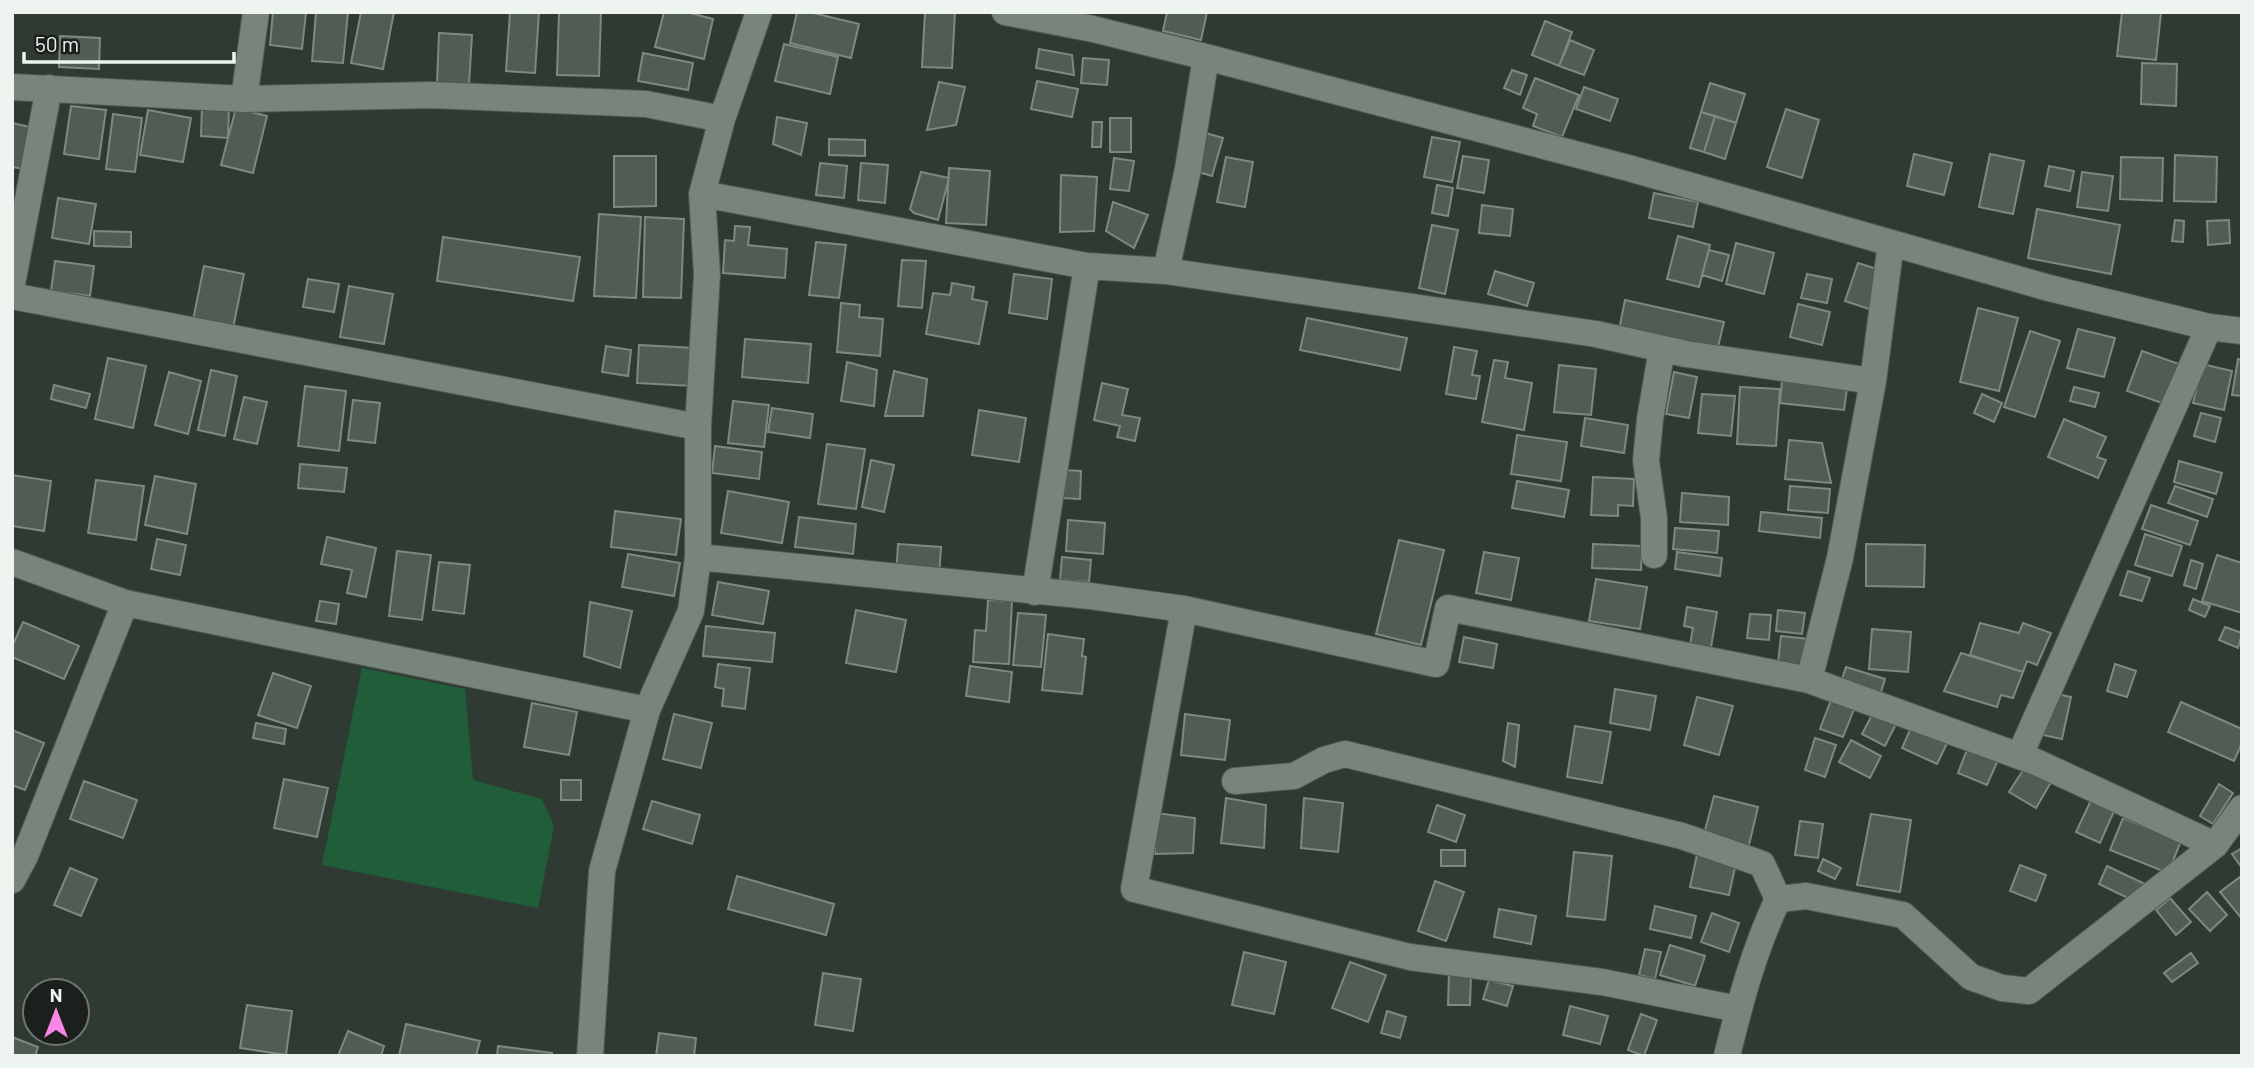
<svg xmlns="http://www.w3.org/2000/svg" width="2254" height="1068" viewBox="0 0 2254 1068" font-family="Barlow,sans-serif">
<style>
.green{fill:#1f5e39}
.building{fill:#505d54;stroke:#7c8a80;stroke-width:2}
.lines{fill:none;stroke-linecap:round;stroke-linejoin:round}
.minor-casing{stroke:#4e5952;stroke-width:28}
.minor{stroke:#77857b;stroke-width:26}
</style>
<rect width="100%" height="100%" fill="#2f3b32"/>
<path class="green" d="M362,668l103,21 8,91 69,19 12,27 -16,82 -216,-43z"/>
<path class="building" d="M273,12h33l-4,37 -32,-4z
M316,12h32l-5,51 -31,-2z
M361,12h33l-11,57 -32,-6z
M510,12h29l-4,61 -29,-2z
M559,12l42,1 -2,63 -42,-1z
M664,12h23l26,7 -9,40 -49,-12z
M797,12h12l50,12 -8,34 -61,-15z
M925,12h30l-3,56 -30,-1z
M1167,12h40l-6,28 -38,-9z
M2122,12h39l-5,48 -39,-4z
M1545,21l27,11 -13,34 -27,-11z
M439,33l33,2 -3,50 -32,-2z
M60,36l40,2 -1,31 -40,-2z
M1570,40l24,10 -10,25 -25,-9z
M784,44l54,13 -8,37 -55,-13z
M1039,49l33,6 2,20 -38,-7z
M643,53l50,10 -5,27 -50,-9z
M1083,58l26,2 -2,25 -26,-2z
M2142,63l35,1 -1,42 -35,-2z
M1512,70l15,5 -7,20 -16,-7z
M1535,78l44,17 -17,42 -29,-11 4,-12 -14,-6z
M1037,81l41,8 -6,28 -41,-8z
M939,82l26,5 -9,38 -29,5z
M1710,83l35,11 -9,29 -35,-11z
M1584,87l34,12 -8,22 -34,-12z
M71,106l35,4 -7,49 -35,-5z
M202,107l27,1 -1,30 -27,-2z
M236,108l31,8 -14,57 -32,-8z
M1786,109l33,11 -17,58 -35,-11z
M148,110l43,8 -8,44 -43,-7z
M1701,112l14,4 -11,36 -14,-4z
M113,114l29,4 -7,54 -29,-3z
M1715,116l21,7 -11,36 -21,-7z
M777,117l30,6 -6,32 -28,-11z
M1110,118h21v34h-21z
M1093,122h9l-1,25h-9z
M12,123l18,4 -6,42 -12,-2z
M1199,131l24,7 -11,38 -24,-7z
M1432,137l28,5 -8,40 -28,-5z
M829,139l36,1v16l-36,-1z
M1914,154l38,9 -8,32 -37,-9z
M1990,154l34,7 -11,53 -34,-7z
M2175,155l42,2 -1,45 -42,-1z
M614,156h42v50l-42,1z
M1463,156l26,4 -5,33 -27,-5z
M1226,157l27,5 -8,45 -28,-5z
M2121,157l42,1 -1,43 -42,-2z
M1114,158l20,3 -5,30 -19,-2z
M820,163l27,3 -3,32 -28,-3z
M861,163l27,2 -3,38 -27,-3z
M2049,166l25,5 -4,20 -25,-5z
M949,168l41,3 -4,54 -40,-2z
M921,172l28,6 -11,42 -24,-7 -4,-4z
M2082,172l31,4 -5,35 -31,-4z
M1061,175l36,2 -3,54 -34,1z
M1437,185l16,3 -5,28 -16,-3z
M1654,193l44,9 -5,25 -44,-9z
M58,198l38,6 -7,40 -37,-6z
M1113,202l35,13 -14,33 -28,-17z
M1482,205l31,4 -3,27 -31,-3z
M2037,209l83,16 -9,49 -83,-16z
M599,214l42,3 -5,81 -42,-2z
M645,217l39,2 -3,79 -38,-1z
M2175,220l9,1 -1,21 -11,-1z
M2229,220l1,23 -22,2 -1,-24z
M1432,225l26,5 -13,64 -26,-6z
M735,226l15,1 -2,18 39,4 -2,29 -62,-5 2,-33 9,1z
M94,231l37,1v15l-37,-1z
M1678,236l32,9 -11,42 -32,-8z
M443,237l137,20 -7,44 -136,-20z
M816,242l30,3 -7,53 -30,-3z
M1736,243l38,10 -10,41 -38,-10z
M1709,250l20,5 -7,26 -20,-6z
M902,260l24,1 -4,47 -24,-2z
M55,261l39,5 -4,30 -39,-5z
M1858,263l25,8 -14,38 -24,-8z
M204,266l40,8 -12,59 -40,-8z
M1495,271l39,12 -7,23 -39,-12z
M1014,274l38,5 -5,40 -38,-6z
M1807,274l25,5 -5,24 -26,-5z
M308,279l31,5 -5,28 -31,-5z
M952,283l22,4 -2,12 15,3 -8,42 -53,-10 7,-41 17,2z
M349,286l44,8 -9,50 -44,-7z
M1625,300l99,22 -7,29 -98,-21z
M841,303l19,2 -1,12 24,2 -3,37 -43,-4z
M1798,304l32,8 -8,33 -32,-8z
M1978,308l40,10 -19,73 -39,-9z
M1307,318l100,20 -7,32 -100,-20z
M2078,329l37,9 -11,39 -37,-9z
M2030,331l30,10 -25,76 -31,-10z
M745,339l66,5 -3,39 -66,-6z
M639,345l56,3 -2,38 -56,-3z
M606,346l25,4 -3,26 -26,-4z
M1454,347l23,4 -5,24 8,1 -4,23 -30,-5z
M2142,351l37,13 -14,40 -38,-13z
M108,358l38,8 -13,62 -38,-9z
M2238,359l4,1v36l-10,-1z
M1494,360l14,2 -3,16 27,5 -8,47 -42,-8z
M847,362l30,8 -3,36 -33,-5z
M2202,364l30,7 -8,39 -31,-7z
M1559,365l37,4 -5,46 -37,-3z
M211,370l26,6 -12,60 -27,-6z
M894,371l33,8 -4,37h-38z
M169,372l32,9 -13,53 -33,-9z
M1674,372l23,5 -8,41 -23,-4z
M1782,381l65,7 -3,22 -64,-7z
M1102,383l26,6 -6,26 18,3 -5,23 -18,-4 3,-11 -26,-6z
M54,385l36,9 -4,14 -35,-9z
M305,386l41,5 -7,60 -41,-5z
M1740,387l40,2 -4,57 -39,-2z
M2074,387l25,6 -4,14 -25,-6z
M1702,394l33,2 -4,40 -33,-3z
M1982,394l20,9 -8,19 -20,-9z
M244,397l23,5 -10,42 -23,-5z
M353,400l27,3 -5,40 -27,-3z
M733,401l36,4 -5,42 -36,-4z
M772,408l41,6 -3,24 -42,-6z
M979,410l47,8 -7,44 -47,-7z
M2201,413l20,5 -6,24 -21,-6z
M1585,418l43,7 -4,28 -43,-7z
M2064,419l42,18 -9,20 9,3 -8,18 -50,-21z
M1517,435l50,7 -6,39 -50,-7z
M1789,440l33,3 9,40 -46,-4z
M827,444l38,5 -9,60 -38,-5z
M715,446l47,6 -3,27 -47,-6z
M871,460l23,5 -10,47 -22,-5z
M2179,461l43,12 -6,21 -42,-12z
M300,464l47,4 -3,24 -46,-4z
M1062,470l19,1 -1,28 -19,-1z
M12,475l39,6 -7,50 -32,-5z
M155,476l41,8 -9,50 -42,-9z
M1593,477l41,2 -1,27 -15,-1v11l-27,-1z
M96,480l48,6 -8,54 -48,-7z
M1517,481l52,9 -5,27 -52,-9z
M1790,486l40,3 -2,24 -40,-3z
M2175,486l38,13 -6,18 -39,-14z
M728,491l61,11 -7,41 -61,-10z
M1682,493l47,4 -1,28 -48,-3z
M2151,505l47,16 -8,24 -48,-16z
M615,511l66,8 -5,36 -65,-8z
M1761,512l61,6 -2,20 -61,-7z
M799,517l57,7 -3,30 -58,-7z
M1068,520l37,3 -2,31 -37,-3z
M1675,528l44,3 -2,22 -44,-4z
M2145,534l37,12 -10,30 -37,-11z
M327,537l49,11 -10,49 -19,-4 5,-23 -31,-6z
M157,539l29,6 -6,30 -29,-6z
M1399,540l45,10 -23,95 -45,-11z
M898,544l43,3 -2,31 -43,-3z
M1593,544l49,2 -1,24 -49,-2z
M1866,544l59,1 -1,42 -58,-1z
M397,551l34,4 -9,65 -33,-4z
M1484,552l35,6 -8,42 -35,-7z
M1677,552l45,6 -2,18 -45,-7z
M628,554l52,9 -6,33 -52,-9z
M2217,555l25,8v50l-40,-12z
M1062,557l29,3 -2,22 -29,-2z
M2191,560l12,4 -7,25 -12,-4z
M439,562l31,3 -6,49 -31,-4z
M2128,571l22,7 -8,23 -22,-6z
M1596,579l51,8 -7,42 -51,-8z
M718,582l51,9 -6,33 -51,-9z
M2193,599l17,7 -5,11 -16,-7z
M988,600l24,1 -3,63 -36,-2 2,-32 11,1z
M320,601l19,3 -3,20 -20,-3z
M590,602l42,9 -12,57 -36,-12z
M1687,607l30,5 -7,41 -21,-3 4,-22 -9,-2z
M856,610l50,10 -10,52 -50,-9z
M1778,610l27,3 -3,21 -26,-3z
M1018,613l28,2 -5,52 -28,-2z
M1750,614l21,1 -2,25 -22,-2z
M23,622l56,24 -15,33 -52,-22v-10z
M1980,623l39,10 4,-10 28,10 -14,32 -10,-4 -4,11 -53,-17z
M706,626l69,7 -3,29 -69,-6z
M2225,627l17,6 -4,15 -19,-8z
M1872,629l39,3 -3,40 -39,-3z
M1048,634l36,5 -2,17 4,1 -4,37 -40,-4z
M1781,636l28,3 -2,27 -29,-3z
M1464,637l33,7 -4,24 -34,-6z
M1961,653l62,19 -10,26 -12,-3 -4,12 -53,-16z
M718,664l32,4 -5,41 -23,-3 2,-17 -9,-2z
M2115,664l21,7 -9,26 -20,-6z
M970,666l42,6 -3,30 -43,-6z
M1846,667l39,12 -6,19 -39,-13z
M273,673l38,13 -14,42 -39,-13z
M1615,689l41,7 -6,34 -40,-7z
M2052,693l19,4 -9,42 -19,-4z
M1697,697l36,9 -14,49 -35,-10z
M1831,700l23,9 -11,28 -23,-8z
M2181,702l61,27v14l-8,18 -66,-29z
M532,703l45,9 -8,43 -45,-8z
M1873,713l23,11 -11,22 -23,-12z
M674,714l38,9 -11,45 -38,-9z
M1185,714l45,6 -5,40 -44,-5z
M1914,721l36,16 -13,27 -35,-16z
M256,723l30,6 -2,15 -31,-6z
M1508,723l11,2 -4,42 -12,-6z
M1575,726l36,6 -9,51 -35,-6z
M12,730l32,13 -19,47 -13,-5z
M1815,738l21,7 -11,32 -20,-7z
M1851,740l30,16 -11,22 -31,-16z
M1968,747l30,13 -11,25 -29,-12z
M2025,767l26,15 -15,26 -27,-16z
M284,779l44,9 -11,49 -43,-9z
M561,780h20v20h-20z
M84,781l53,19 -14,38 -53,-19z
M2219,784l14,9 -20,31 -13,-8z
M1714,796l44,11 -10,42 -45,-11z
M1226,798l40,7 -2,43 -43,-5z
M1304,798l39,5 -5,49 -37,-4z
M2092,798l23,11 -15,34 -24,-11z
M652,801l48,14 -8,29 -49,-15z
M1437,805l28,10 -9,27 -28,-10z
M1156,813l39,5 -2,35 -38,1z
M1871,814l40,6 -11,72 -43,-7z
M2123,818l58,23 -13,32 -58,-23z
M1800,821l23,3 -5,34 -23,-3z
M2242,848v20l-10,-14z
M1441,850h24v16h-24z
M1698,850l39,8 -8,37 -39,-8z
M1574,852l38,4 -7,64 -38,-4z
M1823,859l18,9 -6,11 -17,-8z
M2020,865l26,10 -10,26 -26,-10z
M2107,866l40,19 -9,18 -39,-19z
M70,868l27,11 -16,37 -27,-11z
M737,876l97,28 -8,31 -98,-26z
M2240,877l2,3v39l-22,-27z
M1435,881l29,11 -18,49 -28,-10z
M2207,892l20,23 -17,16 -21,-22z
M2170,898l21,24 -15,13 -20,-25z
M1655,906l41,10 -5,22 -41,-9z
M1499,909l37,7 -5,28 -37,-7z
M1712,913l27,10 -10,29 -28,-10z
M1670,945l35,11 -10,30 -35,-11z
M1645,949l16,3 -6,27 -16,-4z
M1244,952l42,10 -12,52 -42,-9z
M2191,953l7,10 -26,19 -8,-9z
M1350,962l36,13 -18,47 -36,-14z
M823,973l38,6 -8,52 -38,-6z
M1449,974l22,1 -1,30h-22z
M1489,980l24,6 -6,20 -24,-7z
M247,1005l45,6 -6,44 -46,-7z
M1570,1006l38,10 -8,28 -37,-9z
M1387,1011l19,6 -6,21 -19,-5z
M1641,1014l16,6 -13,36 -16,-6z
M406,1024l74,17 -4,15h-77z
M348,1031l36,15 -3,10h-43z
M659,1033l37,5 -2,18h-38z
M12,1037l26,10 -3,9h-23z
M498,1046l54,7v3h-55z"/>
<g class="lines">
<g class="minor-casing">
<path id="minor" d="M1005,12l88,17 113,28 426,112 417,119 160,39 33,4
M12,87l232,12 187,-4 215,9 76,15
M244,99l12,-87
M702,194l385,72 79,5 22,-102 18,-112
M1166,271l430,63 90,20 187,27
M12,284l37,-196
M12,296l686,131
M1654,555v-37l-8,-57 4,-42 12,-70
M698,557l392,39 94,13 252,55 12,-56 361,72 227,82 179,83
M12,562l113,41 522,107
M1035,592l52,-326
M1184,609l-50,280 276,68 192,25 136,27
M1809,680l31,-122 33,-177 18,-138
M2020,755l189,-428
M1235,781l59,-5 30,-16 21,-6 337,82 80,28 16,35
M12,880l13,-24 100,-253
M590,1056l12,-185 45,-161 44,-99 7,-54v-130l9,-153 -5,-80 20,-75 37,-107
M1727,1056c13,-54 27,-106 51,-157l28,-3 97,19 68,62 31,11 27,3 186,-146 27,-37"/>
</g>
<use href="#minor" class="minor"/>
</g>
<rect width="2254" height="1068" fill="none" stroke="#eef5f0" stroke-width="28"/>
<g transform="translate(56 1012)"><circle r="33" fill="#1b201c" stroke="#6f7571" stroke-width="2"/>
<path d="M0-5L12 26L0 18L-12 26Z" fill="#fa87e7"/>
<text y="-10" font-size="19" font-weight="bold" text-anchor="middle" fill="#eef5f0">N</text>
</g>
<path d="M24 52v10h210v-10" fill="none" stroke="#eef5f0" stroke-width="3.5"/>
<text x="35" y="52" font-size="21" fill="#eef5f0" stroke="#1b201c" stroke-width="5" paint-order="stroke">50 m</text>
</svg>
